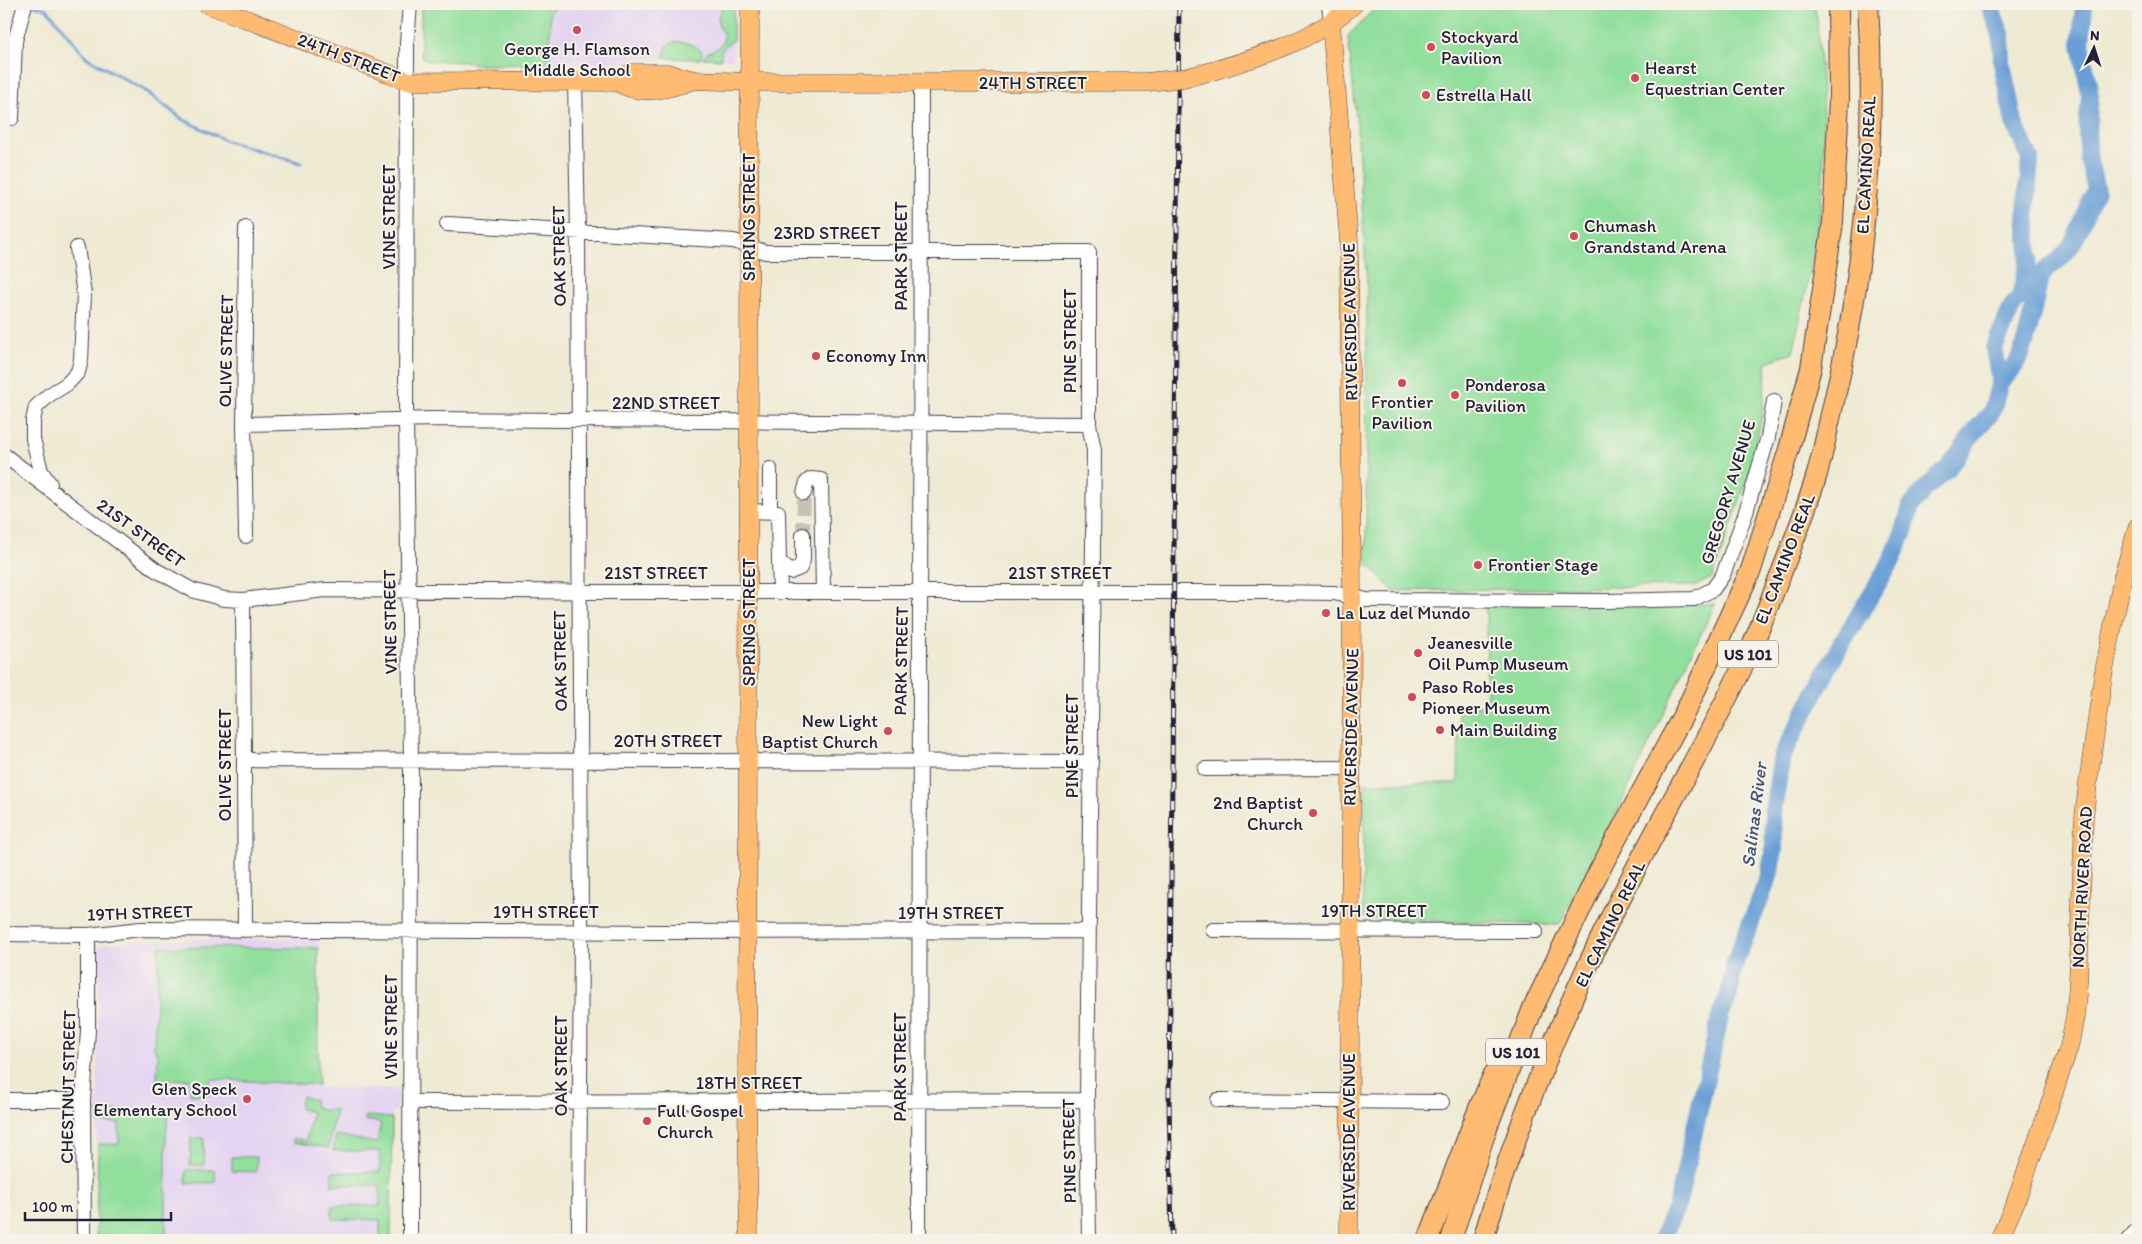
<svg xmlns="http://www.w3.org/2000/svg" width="2142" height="1244" viewBox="0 0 2142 1244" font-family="Itim,sans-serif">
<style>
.built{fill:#e4d3f2}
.green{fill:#91df9c;stroke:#5a806c}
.water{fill:#699fd6;stroke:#466088}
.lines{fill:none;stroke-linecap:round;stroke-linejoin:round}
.stream{stroke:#699fd6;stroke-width:3}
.river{stroke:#699fd6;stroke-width:18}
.minor-tunnel{stroke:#c6c2b5;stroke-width:14;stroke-dasharray:14 7;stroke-linecap:butt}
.minor-casing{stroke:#414052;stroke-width:16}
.major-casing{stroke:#414052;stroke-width:19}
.highway-casing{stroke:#414052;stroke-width:22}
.minor{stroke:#fff;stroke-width:14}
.major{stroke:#ffbb71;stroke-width:18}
.highway{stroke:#ffbb71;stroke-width:20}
.rail-casing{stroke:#22223b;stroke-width:5}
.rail{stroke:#f7f3e8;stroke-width:3;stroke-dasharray:9;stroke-linecap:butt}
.major-bridge-casing{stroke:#414052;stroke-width:19;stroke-linecap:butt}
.major-bridge{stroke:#ffbb71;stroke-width:18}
.poi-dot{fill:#d1495b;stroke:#f7f3e8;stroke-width:2}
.labels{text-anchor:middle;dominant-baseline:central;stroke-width:4;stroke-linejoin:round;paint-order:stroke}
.shield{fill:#f7f3e8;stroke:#62616f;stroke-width:1}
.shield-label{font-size:16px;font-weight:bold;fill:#22223b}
.poi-label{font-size:18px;fill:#22223b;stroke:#f7f3e8;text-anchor:start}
.street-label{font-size:18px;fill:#22223b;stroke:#f7f3e8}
.water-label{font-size:19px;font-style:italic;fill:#3e5479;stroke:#f7f3e8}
</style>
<rect width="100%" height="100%" fill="#f7f3e8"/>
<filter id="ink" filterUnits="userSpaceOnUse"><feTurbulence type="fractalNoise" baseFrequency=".02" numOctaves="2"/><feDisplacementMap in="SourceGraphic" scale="10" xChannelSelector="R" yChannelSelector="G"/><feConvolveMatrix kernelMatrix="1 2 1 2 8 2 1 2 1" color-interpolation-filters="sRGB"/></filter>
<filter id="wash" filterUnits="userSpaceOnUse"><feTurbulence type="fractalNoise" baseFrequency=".0096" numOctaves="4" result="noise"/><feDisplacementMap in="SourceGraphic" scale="20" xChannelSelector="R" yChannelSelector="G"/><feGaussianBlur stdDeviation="1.12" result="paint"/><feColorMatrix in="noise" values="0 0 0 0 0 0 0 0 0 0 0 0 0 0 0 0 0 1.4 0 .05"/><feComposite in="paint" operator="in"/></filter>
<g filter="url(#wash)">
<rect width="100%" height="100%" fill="#efead3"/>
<path class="built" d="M421,4h314l-2,55 -101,-1 -6,5h-78l-5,2h-64l-11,-3 -40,-1 -7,-5z
M319,939l-1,146 2,3 77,1v22l-5,1 -1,128h-295l3,-293 5,-3 36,-4z"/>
<path class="green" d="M421,4h135l-6,9v43l-3,8 -68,1 -11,-3 -40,-1 -7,-5z
M724,4h10l-1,36 -12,10v9l-18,-1c3,-8 16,-7 20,-17 3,-7 -4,-12 -5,-19 -1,-7 4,-12 6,-18z
M1379,4h435l3,14c4,64 11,130 3,194 -6,48 -18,94 -27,141l-26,9 -5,53 -13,60 -37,103 -16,8 -303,5 -27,-29 1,-276 -10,-159 -9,-91z
M674,42c12,-1 20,3 29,10l-3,7 -36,-1c1,-7 2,-14 10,-16z
M1715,604l-109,231 -47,90 -188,-6 -9,-2 3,-134h93l1,-78h28l-1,-99z
M159,947l159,1v137l-108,-6v16h-20v-16l-33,1 1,-24 -4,-9z
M302,1096l12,4 1,7 5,1v2h16l-8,38 -35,-6 1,-4 12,3 6,-29 -12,-3z
M98,1110l71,1 -3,22v107h-70l2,-96h21v-21h-21z
M366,1116l26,2 -1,122h-11v-20l-48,-1v-13h48v-21h-48v-13h48v-21h-47l3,-16 41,8 4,-20 -16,-3z
M191,1138h13v27h-14z
M232,1157h25l-1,15 -24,-1z
M186,1170h29v13h-29z"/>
<path class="water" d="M1681,1207l1,7 -13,26h-17l21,-31z"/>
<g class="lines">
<path class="stream" d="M31,4l16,5 39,48 61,35 35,27 45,22 74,22"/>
<path class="river" d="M2000,381c30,-20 30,-70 40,-101 3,-11 13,-15 21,-22 19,-20 23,-44 35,-68l-7,-29 -2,-29 3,-37 -9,-51 3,-40
M1661,1240l15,-32 4,-14 41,-181 8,-18 5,-30 35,-89 5,-27 -1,-38 9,-55 59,-112 50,-82 13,-31 7,-25 15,-18 22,-20 31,-42 13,-14 8,-31 -6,-33 19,-43 7,-7 9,-40 -3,-47 4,-52 -16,-36 -12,-59 -1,-30 -12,-30"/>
</g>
</g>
<g filter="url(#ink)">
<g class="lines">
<path class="minor-tunnel" d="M803,535l1,-42"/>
<g class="minor-casing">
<path id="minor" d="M1329,4l2,19
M575,81l3,150 3,700 -2,309
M12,118l3,-77 10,-37
M447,224l287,17 31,11h324v172l5,26 -7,650 2,140
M244,424l188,-5 657,5
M4,455l152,115 36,20 32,9 19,1 82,-10 339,2h603l67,1 33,7 241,1 86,-2 19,-10 10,-14 22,-60 23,-78 6,-36
M770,469v42
M50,484l-9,-13 -8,-32v-18l3,-14 13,-12 18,-11 11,-12 3,-12 3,-66 -7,-46
M804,493l3,-11 4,-3 10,1 2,111
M749,511l29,1 1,49 11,11 10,-4 3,-8v-25
M246,536l-2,-112 2,-196
M779,561l1,31
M243,600l2,330
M244,760l847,2
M1205,769l146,-1
M1213,930l323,1
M4,934l84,1 53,-6 523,3 424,-1
M4,1100h79
M1218,1100l224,2
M410,1102l677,-2
M84,1240l-1,-140 5,-69v-96
M410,1240l1,-479 -5,-341 1,-377 3,-39
M919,1240l2,-1157
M2128,1240l10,-11"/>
</g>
<g class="major-casing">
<path id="major" d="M207,4l201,77 209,1c23,15 52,7 77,-2
M1331,23l18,218 3,355 -3,644
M1209,72c53,-16 103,-30 145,-68
M617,82l13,-9h37l27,7 56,2h398
M749,1240l-2,-139 3,-1097
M1999,1240l17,-39 31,-88 22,-66 6,-30 3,-34 6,-166 4,-34 15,-107 20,-100 15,-50"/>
</g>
<g class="highway-casing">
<path id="highway" d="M1428,1240l51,-132 15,-34
M1451,1240l35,-110 47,-122 66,-137 88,-163 64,-138 38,-121 22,-81 22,-146 6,-124 -1,-94
M1483,1240c31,-108 74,-212 123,-313 45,-93 100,-181 143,-274 9,-20 17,-41 25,-62 15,-38 31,-77 43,-117 6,-21 10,-43 15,-64 32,-133 45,-270 36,-406"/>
</g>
<use href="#minor" class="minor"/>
<use href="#major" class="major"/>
<use href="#highway" class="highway"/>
<g class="rail-casing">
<path id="rail" d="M1172,1240l-3,-138 10,-1098"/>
</g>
<use href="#rail" class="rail"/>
<g class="major-bridge-casing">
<path id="major-bridge" d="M1148,82l35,-4 26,-6"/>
</g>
<use href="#major-bridge" class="major-bridge"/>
</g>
</g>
<g class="poi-dot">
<circle cx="577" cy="30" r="5"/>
<circle cx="1431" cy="47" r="5"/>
<circle cx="1635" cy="78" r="5"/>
<circle cx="1426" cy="95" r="5"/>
<circle cx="1574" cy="236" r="5"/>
<circle cx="816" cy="356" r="5"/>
<circle cx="1402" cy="383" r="5"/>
<circle cx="1455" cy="395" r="5"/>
<circle cx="1478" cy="565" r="5"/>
<circle cx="1326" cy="613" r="5"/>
<circle cx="1418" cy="653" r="5"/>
<circle cx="1412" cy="697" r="5"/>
<circle cx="1440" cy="730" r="5"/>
<circle cx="888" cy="731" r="5"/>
<circle cx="1313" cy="813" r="5"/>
<circle cx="247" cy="1099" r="5"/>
<circle cx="647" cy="1121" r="5"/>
</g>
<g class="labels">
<g class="shield">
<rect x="1718" y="640.5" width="60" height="27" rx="4"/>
<rect x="1486" y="1038.5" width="60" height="27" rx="4"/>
</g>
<g class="shield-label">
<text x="1748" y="654">US 101</text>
<text x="1516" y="1052">US 101</text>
</g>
<g class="poi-label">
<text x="1441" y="37">Stockyard<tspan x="1441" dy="21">Pavilion</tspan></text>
<text x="577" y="49" text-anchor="middle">George H. Flamson<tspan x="577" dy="21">Middle School</tspan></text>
<text x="1645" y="68">Hearst<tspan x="1645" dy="21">Equestrian Center</tspan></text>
<text x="1436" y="95">Estrella Hall</text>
<text x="1584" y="226">Chumash<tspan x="1584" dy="21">Grandstand Arena</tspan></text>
<text x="826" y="356">Economy Inn</text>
<text x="1465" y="385">Ponderosa<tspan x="1465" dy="21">Pavilion</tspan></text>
<text x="1402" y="402" text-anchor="middle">Frontier<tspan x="1402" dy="21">Pavilion</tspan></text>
<text x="1488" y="565">Frontier Stage</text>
<text x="1336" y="613">La Luz del Mundo</text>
<text x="1428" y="643">Jeanesville<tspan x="1428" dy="21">Oil Pump Museum</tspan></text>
<text x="1422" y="687">Paso Robles<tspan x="1422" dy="21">Pioneer Museum</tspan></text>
<text x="878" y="721" text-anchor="end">New Light<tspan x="878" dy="21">Baptist Church</tspan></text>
<text x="1450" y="730">Main Building</text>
<text x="1303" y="803" text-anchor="end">2nd Baptist<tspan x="1303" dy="21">Church</tspan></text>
<text x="237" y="1089" text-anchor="end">Glen Speck<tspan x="237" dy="21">Elementary School</tspan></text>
<text x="657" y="1111">Full Gospel<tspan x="657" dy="21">Church</tspan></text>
</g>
<g class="street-label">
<text transform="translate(349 58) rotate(21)">24TH STREET</text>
<text x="1033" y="83">24TH STREET</text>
<text transform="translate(1866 165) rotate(-87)">EL CAMINO REAL</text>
<text transform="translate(389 217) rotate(-90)">VINE STREET</text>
<text transform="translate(749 217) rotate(-90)">SPRING STREET</text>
<text x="827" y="233">23RD STREET</text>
<text transform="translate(559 256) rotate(-91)">OAK STREET</text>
<text transform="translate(901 256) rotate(-90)">PARK STREET</text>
<text transform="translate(1350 322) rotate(-91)">RIVERSIDE AVENUE</text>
<text transform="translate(1070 341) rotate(-90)">PINE STREET</text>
<text transform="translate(226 351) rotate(-89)">OLIVE STREET</text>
<text x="666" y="403">22ND STREET</text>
<text transform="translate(1728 492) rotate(-73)">GREGORY AVENUE</text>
<text transform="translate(141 533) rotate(36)">21ST STREET</text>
<text transform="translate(1785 559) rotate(-69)">EL CAMINO REAL</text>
<text x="656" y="573">21ST STREET</text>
<text x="1060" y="573">21ST STREET</text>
<text transform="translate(390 622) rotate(-91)">VINE STREET</text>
<text transform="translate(749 622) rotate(-90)">SPRING STREET</text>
<text transform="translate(560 661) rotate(-91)">OAK STREET</text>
<text transform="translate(901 661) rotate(-89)">PARK STREET</text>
<text transform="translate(1351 727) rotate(-89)">RIVERSIDE AVENUE</text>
<text x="668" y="741">20TH STREET</text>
<text transform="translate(1072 746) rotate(-90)">PINE STREET</text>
<text transform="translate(225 765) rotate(-90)">OLIVE STREET</text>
<text transform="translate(2082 887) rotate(-87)">NORTH RIVER ROAD</text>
<text x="1374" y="911">19TH STREET</text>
<text x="546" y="912">19TH STREET</text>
<text transform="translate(140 913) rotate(-2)">19TH STREET</text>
<text x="951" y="913">19TH STREET</text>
<text transform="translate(1610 924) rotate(-64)">EL CAMINO REAL</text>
<text transform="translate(391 1027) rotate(-90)">VINE STREET</text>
<text transform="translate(561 1066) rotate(-90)">OAK STREET</text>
<text transform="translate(900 1067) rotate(-90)">PARK STREET</text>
<text x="749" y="1083">18TH STREET</text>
<text transform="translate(68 1087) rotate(-89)">CHESTNUT STREET</text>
<text transform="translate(1349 1132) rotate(-90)">RIVERSIDE AVENUE</text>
<text transform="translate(1069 1151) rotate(-91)">PINE STREET</text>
</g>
<g class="water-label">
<text transform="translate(1754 815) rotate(-83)">Salinas River</text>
</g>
</g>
<rect width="2142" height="1244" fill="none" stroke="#f7f3e8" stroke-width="20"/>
<g transform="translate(2094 48) rotate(4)" stroke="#f7f3e8" stroke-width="4" paint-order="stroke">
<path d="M0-4L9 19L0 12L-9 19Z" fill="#22223b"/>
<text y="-8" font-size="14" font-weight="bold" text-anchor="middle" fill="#22223b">N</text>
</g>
<path d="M25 1212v8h146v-8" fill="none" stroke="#22223b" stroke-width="2.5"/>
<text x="32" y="1212" font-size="15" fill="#22223b" stroke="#f7f3e8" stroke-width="4" paint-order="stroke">100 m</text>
</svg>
